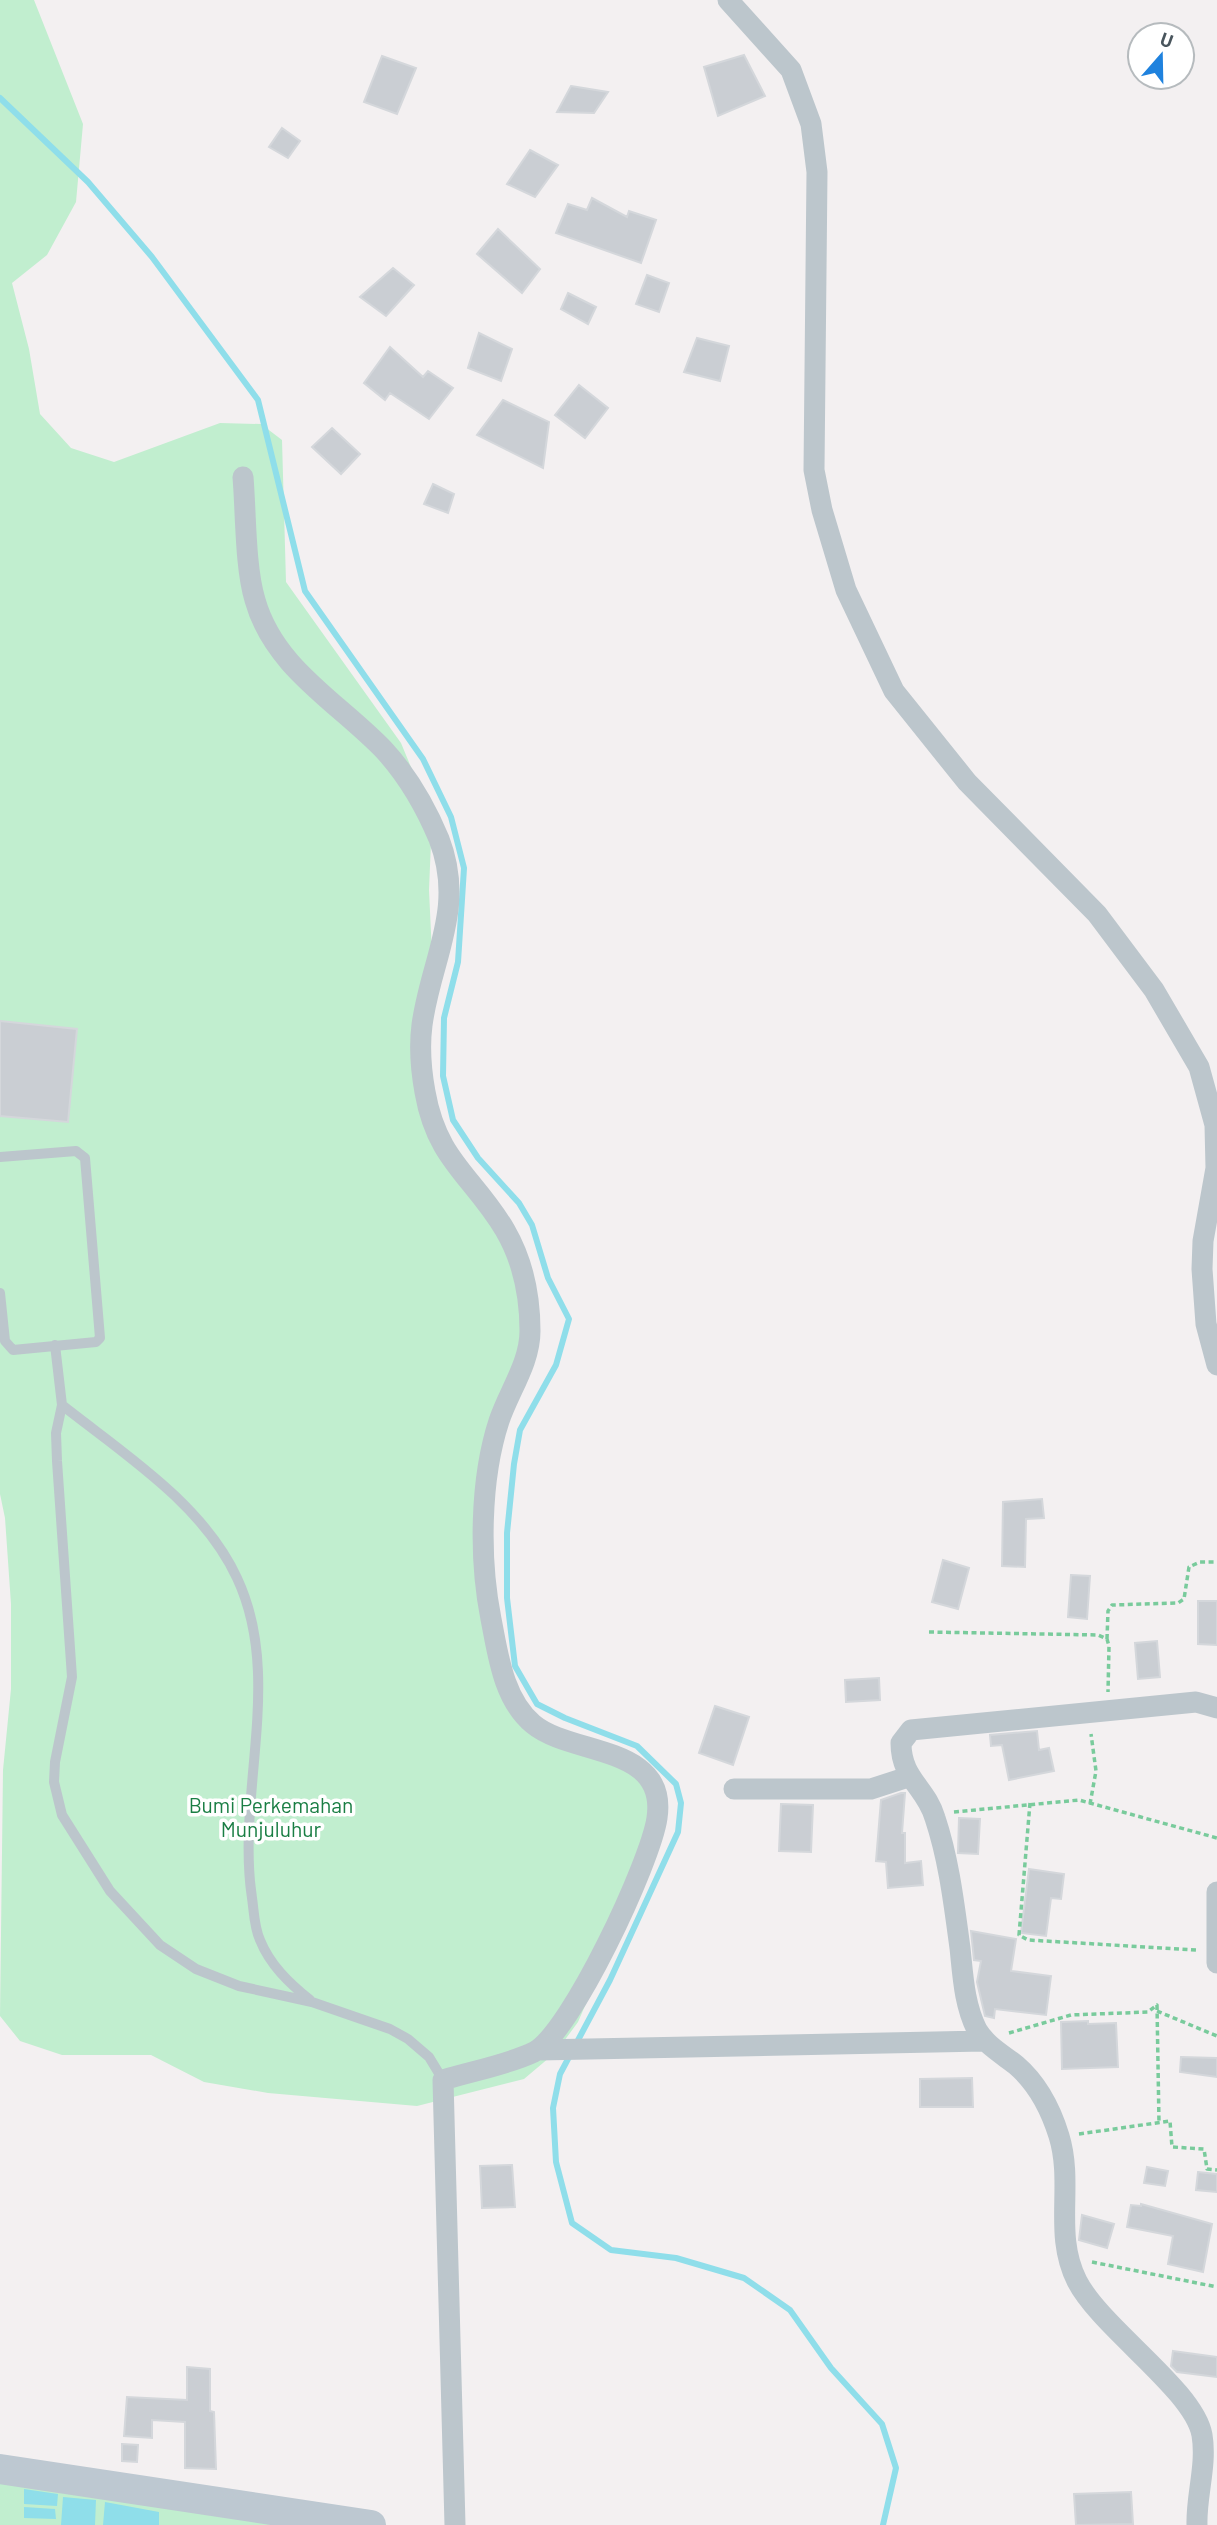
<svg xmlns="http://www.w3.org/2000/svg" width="1217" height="2525" viewBox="0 0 1217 2525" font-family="Barlow,sans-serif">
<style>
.green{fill:#c1eecf}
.water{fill:#8fdeea}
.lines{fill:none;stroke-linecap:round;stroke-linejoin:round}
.stream{stroke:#8fdeea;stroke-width:6}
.building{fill:#caced3;stroke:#d4d7db;stroke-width:2}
.path{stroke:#79cb9c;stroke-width:3.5;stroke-dasharray:5 3.5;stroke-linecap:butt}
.lane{stroke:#bcc6cc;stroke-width:10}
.street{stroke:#bcc6cc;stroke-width:21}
.secondary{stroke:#bdc8d1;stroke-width:30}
.labels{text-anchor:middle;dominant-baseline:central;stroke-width:7;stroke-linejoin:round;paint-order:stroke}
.park-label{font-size:21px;fill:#1a7e44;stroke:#fff}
</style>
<rect width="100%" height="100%" fill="#f3f0f1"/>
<path class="green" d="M0,0h34l49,124 -7,78 -29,53 -35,28 17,66 11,65 31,34 43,14 106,-39 41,1 21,16 4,142 115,161 31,75 -3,72 5,107 -10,94 111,203 -51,195 -4,121 33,95 80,44 54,35 12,42 -65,159 -16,37 -22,30 -32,27 -107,27 -149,-13 -64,-11 -53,-27h-89l-42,-14 -20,-25 3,-246 8,-81v-85l-6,-86 -5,-24z
M0,2483l279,42h-279z"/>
<path class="water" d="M24,2489l34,5 -1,12 -33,-2z
M63,2497l33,3 -1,25h-34z
M105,2502l54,10v13h-56z
M24,2507l31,2 1,10 -32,-1z"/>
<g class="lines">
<path class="stream" d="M0,98l88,84 64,75 106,143 47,191 118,168 28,58 13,51 -6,94 -14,56 -1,58 10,44 25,38 41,45 13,22 16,53 21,41 -13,46 -36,65 -6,34 -7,69v65l8,68 22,38 28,14 72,28 39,38 5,19 -3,29 -68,148 -50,94 -7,34 3,54 16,61 39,27 65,8 68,20 46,32 41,58 51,56 14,44 -13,57"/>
</g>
<path class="building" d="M744,55l21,41 -47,20 -14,-49z
M382,56l34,12 -19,46 -33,-12z
M571,86l37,6 -14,21 -37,-1z
M282,128l18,13 -12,17 -19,-11z
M530,150l28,15 -23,32 -28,-13z
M592,198l35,19 2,-6 27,9 -15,43 -85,-30 12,-29 19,6z
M498,229l42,40 -18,24 -45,-39z
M393,268l21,17 -28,31 -26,-19z
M647,275l22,8 -10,29 -23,-8z
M568,293l28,14 -8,17 -27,-15z
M479,333l33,16 -11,32 -33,-13z
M697,338l32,8 -9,35 -36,-9z
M390,347l33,30 5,-6 25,17 -24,31 -39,-26 -5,7 -21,-17z
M579,385l29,23 -23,30 -30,-23z
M503,400l46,22 -6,46 -66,-33z
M332,428l28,26 -19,20 -29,-27z
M433,484l21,10 -6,19 -24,-9z
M0,1021l77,8 -9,93 -68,-6z
M1042,1499l2,19 -18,1 -1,48 -23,-1 1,-64z
M943,1560l26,8 -11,41 -26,-7z
M1071,1575l19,1 -3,43 -19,-2z
M1198,1601h19v44l-19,-1z
M1157,1641l3,36 -22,2 -3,-36z
M879,1678l1,22 -34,2 -1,-22z
M715,1706l34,11 -16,48 -34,-12z
M1037,1731l2,19 10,-2 5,23 -45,9 -7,-35 -11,1 -1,-11z
M901,1793h4l-3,40h3v30l16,-2 2,24 -35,3 -2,-26 -10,-1 5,-61z
M781,1804l32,1 -2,47 -32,-1z
M959,1818l21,1 -2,35 -20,-1z
M1029,1869l35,5 -3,25 -10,-1 -5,38 -25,-3z
M971,1931l45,8 -5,32 40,5 -5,39 -51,-6 -1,9 -9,-2 -8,-34 4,-21 -7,-1z
M1088,2021v3l28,-1 2,44 -56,2 -1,-47z
M1181,2057l36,1v19l-37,-5z
M972,2078l1,29h-53v-28z
M512,2165l3,42 -33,1 -2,-42z
M1147,2167l21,4 -3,15 -21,-3z
M1198,2172l19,2v18l-21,-2z
M1141,2204l71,20 -9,48 -35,-8 5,-28 -46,-9 4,-22 10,1z
M1082,2215l32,9 -7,24 -28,-8z
M1173,2351l44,6v20l-40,-5 -6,-6z
M187,2367l23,2v42l4,1 2,57 -31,-1v-46l-33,-2v18l-28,-2 3,-39 60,3z
M122,2444l16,1 -1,17 -15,-1z
M1131,2492l2,32 -57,1 -2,-31z"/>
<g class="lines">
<path class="path" d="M929,1632l169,3 9,4 2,7 -1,46
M1107,1639l1,-28 4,-6 66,-2 6,-4 5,-32 11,-5h17
M1030,1803l-11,132 9,5 169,10
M1090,1804l6,-33 -5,-37
M954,1812l125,-12 138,38
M1157,2011l60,25
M1009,2033l62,-18 77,-3 9,-7 2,118
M1079,2134l91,-13 2,26 32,2 3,20 10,1
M1092,2262l125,25"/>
<path class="lane" d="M0,1157l76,-6 9,7 15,180 -4,4 -83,8 -8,-9 -5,-48
M55,1345l7,60 -6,28 1,28 15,216 -17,85 -1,20 8,33 48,76 50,54 36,24 43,17 73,16 78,27 18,10 21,18 14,23
M62,1405c62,49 141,99 175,173 47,100 -1,215 15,320 2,13 2,29 8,42 10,25 29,43 50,60"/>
<path class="street" d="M728,0l63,70 20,54 6,48 -3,298 8,40 24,80 48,101 73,91 130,132 57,76 45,77 16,58 1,43 -13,73 -1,28 4,55 11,41
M243,477c3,36 2,90 12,123 19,68 83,102 129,150 23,25 42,58 55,89 27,70 -8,119 -17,186 -3,23 -1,45 3,67 12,69 48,84 80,138 18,31 25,66 25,101 0,32 -21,60 -31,90 -19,58 -20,138 -8,198 7,35 12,80 42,105 38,32 135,20 124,94 -6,43 -86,215 -123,234 -27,13 -62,19 -91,28l12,445
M734,1789h137l37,-12
M1217,1892v71
M539,2050l445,-9
M1197,2525c-1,-29 10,-60 5,-90 -8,-45 -101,-107 -125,-154 -24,-47 -3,-96 -18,-145 -8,-26 -22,-53 -43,-71 -14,-11 -30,-20 -39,-35 -13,-26 -14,-54 -17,-82 -6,-44 -11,-88 -25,-130 -9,-31 -34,-39 -34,-75l10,-13 285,-28 21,6"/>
<path class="secondary" d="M0,2469l371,56"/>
</g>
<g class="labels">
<g class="park-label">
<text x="271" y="1804">Bumi Perkemahan<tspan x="271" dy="24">Munjuluhur</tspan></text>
</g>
</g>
<g transform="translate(1161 56) rotate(20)"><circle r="33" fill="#ffffff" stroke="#b6bbbe" stroke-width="2"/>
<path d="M0-5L12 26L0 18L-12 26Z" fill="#1f82de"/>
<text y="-10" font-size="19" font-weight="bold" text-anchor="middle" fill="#49555d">U</text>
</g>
</svg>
